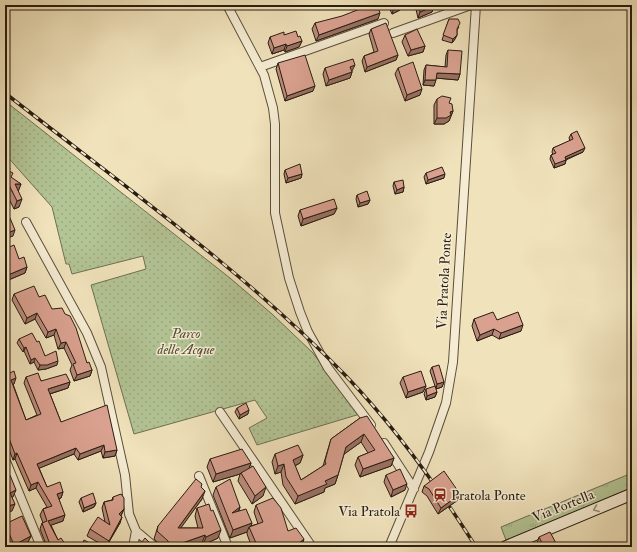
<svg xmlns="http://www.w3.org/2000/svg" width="637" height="552" viewBox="0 0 637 552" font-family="'IM FELL Double Pica',serif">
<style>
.grass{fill:url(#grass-tufts);stroke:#6e7052}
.park{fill:url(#park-dots);stroke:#6e7052}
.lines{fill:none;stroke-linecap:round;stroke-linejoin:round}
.minor-casing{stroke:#5a4e3a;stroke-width:10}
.secondary-casing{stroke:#281d0f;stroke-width:13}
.minor{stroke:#f5ecd3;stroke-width:8}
.secondary{stroke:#f5ecd3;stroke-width:11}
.rail-casing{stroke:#281d0f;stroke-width:3.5}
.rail{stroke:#f5ecd3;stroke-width:2;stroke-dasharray:6;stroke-linecap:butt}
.wall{fill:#bb8a7c;stroke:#281d0f}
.shaded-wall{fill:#997165;stroke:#281d0f}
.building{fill:#daa190;stroke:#281d0f}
.oneway{stroke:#998f7b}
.labels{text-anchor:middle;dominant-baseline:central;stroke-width:3;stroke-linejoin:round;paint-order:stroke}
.street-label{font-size:14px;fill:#281d0f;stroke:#f5ecd3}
.park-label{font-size:14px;font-style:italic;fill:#524f37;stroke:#f5ecd3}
.poi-label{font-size:14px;fill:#281d0f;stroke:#f5ecd3;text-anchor:start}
</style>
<defs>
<pattern id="grass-tufts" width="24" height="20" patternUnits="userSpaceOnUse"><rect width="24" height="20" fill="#b3c495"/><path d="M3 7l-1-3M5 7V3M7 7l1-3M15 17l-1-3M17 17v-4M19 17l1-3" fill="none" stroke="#9aa87f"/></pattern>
<pattern id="park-dots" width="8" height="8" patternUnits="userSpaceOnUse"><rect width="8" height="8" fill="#b3c495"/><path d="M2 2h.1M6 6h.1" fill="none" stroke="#9aa87f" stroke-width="1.8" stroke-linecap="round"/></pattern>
</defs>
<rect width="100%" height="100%" fill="#f0e2bb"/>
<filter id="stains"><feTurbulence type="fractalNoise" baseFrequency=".005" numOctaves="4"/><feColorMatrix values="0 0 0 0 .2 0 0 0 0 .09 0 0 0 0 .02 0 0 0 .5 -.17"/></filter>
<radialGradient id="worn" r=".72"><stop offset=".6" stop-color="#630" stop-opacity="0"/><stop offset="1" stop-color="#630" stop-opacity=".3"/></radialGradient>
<path class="grass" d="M632,473v15l-126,52 -5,-13z"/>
<path class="park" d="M5,101l225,177 42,36 40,38 48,62 -103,31 -8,-17 18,-10 -12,-18 -121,34 -43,-149 55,-16 -3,-13 -71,18 -3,-10h-3l-14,-57 -47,-53z"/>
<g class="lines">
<g class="minor-casing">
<path id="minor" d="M227,5l37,70 9,33 2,16v89l14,65 11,34 8,20 20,36 43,57
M393,33l78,-28
M260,67l124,-44
M26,222l61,111 14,34 24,108 4,39 7,17 -3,16
M220,412l92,135
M384,443l30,46
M5,459l36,88
M199,476l29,71
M136,531l19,16
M389,547l40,-95 17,-49 7,-41 23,-357"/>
</g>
<g class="secondary-casing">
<path id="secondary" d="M505,547l127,-53"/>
</g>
<use href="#minor" class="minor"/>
<use href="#secondary" class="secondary"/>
<g class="rail-casing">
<path id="rail" d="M5,93c116,91 238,177 341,283 50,52 92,111 130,171"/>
</g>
<use href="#rail" class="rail"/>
</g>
<path class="wall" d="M390,5h12l-2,5 -8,4 -3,-7z
M415,5h18l1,1 -2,6 -14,6z
M378,19l-62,22 -4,-12 3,-6z
M449,19l10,8 -2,3v5l-2,4 -3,4 -10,-3z
M371,29l27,26 -2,5 -31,12 -3,-11 2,-5 10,-4 -5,-18z
M284,35l14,2 4,4 -3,6 -14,5 -1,-2 -12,4 -4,-11 2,-6z
M405,35l20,11 -2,6 -15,4 -6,-14z
M448,50l12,24 -2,6 -22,-2 -2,8 -11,-1 1,-15 2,-5 19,2 1,-12z
M278,63l35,28 -28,10 -9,-32z
M325,68l27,3v1l-2,6 -24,8 -3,-12z
M398,68l22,27 -15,6 -10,-27z
M437,99l12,4 4,8 -4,10 -5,3h-10v-19z
M571,134l12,18 -17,8 -1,4 -11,4 -4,-9 1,-4h2l-1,-3 1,-4 17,-7 -1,-3z
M5,163v3l4,5 2,7 10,6 -3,6 1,17 -5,2 -9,-18z
M285,170l17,4 -1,4 -15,5 -2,-9z
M426,173l18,5 -18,6 -2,-7z
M394,182l10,5 -1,5 -8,2 -2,-8z
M357,195l13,5 -2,4 -10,3 -2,-8z
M337,208l-3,6 -33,12 -3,-10 2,-6z
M5,249l14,10 8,8 -2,6 -19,8 -1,-1z
M14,294l25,3 13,12 40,61 -2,6 -16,5 -4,-11 2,-5 -8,-17 -6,1 -4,-14 -8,3 -11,-19 -10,5 -13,-24z
M474,319l23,1 24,11 -22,8 -7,-4 -15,6 -5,-15z
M19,339l18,3 8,14 12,9 -11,4 -8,1 -4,-8 -4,2 -6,-13 -1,1 -6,-9z
M5,362l9,22h-1l13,36 11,-5 -13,-32 2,-6 15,4 29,1 -2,6 -18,6 11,28 56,28 -2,6 -12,2 -2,-7 -23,9 -4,-6 -35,14 8,19 16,5 -2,6h-2l4,23 -12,4 7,15 6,7h-17l-7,-18 2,-6h1l-3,-8 3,-6 4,-2 -11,-19 -7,3 -14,-32 -2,1 -8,-21z
M432,367l12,15 -2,5 -6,2 -6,-18z
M403,377l23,9 -3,6 -17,6 -6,-15z
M426,389l11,3 -2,5 -9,3 -2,-6z
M237,408l11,6 -9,5 -4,-7z
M360,418l34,40 -3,8 -31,11 -5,-12 3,-8 10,-4 -7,-11 -17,12 -6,21 -3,9 -10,4 -1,4 -29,12 -12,-19 -2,-13 -6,2 -3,-12 3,-8 28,1 -3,8 -5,3 6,14 22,-14 8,-27z
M210,459l41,4 -2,5 14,28 -11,8 -14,-23 2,-7 -27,8 -6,-15z
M386,475l19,15 -14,7 -7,-15z
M424,486l34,14 -20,14 -11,-18 -5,-4z
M201,487l1,12 -22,29h18l-3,-12 2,-8 21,30 -15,7 -1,-2 -12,4h-27l-9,-8 4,-13z
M216,487l24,20 -1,4 13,12 -2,3 8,-2 -4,-12 2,-7 32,26 14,15 -2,1h-52l3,-2 -4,-11v-2l-17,6 -17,-43z
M113,497l11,12 -3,7 -1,7 -14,24 -19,-11 3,-7 15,-7 -3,-14 2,-6 8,-2z
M81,498l15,5 -2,4 -11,5 -4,-10z
M5,524l26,12 -3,6 -9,5h-9l-3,-8 -2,1z
M539,537l19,10h-19l-2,-4z"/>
<path class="shaded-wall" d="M400,5h2l-2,5 -8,4 2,-7z
M434,6l-2,6 -14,6 2,-6z
M380,13l-2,6 -62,22 3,-6z
M457,35l-2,4 -3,4 1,-4z
M302,41l-3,6 -14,5 2,-6z
M286,44l-2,6 -12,4 2,-6z
M425,46l-2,6 -15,4 3,-6z
M398,55l-2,5 -31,12 2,-5z
M355,65l-3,6 -4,2 2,-6z
M352,72l-2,6 -24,8 3,-6z
M437,73l23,1 -2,6 -23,-2z
M425,80h11l-2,6 -11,-1z
M315,86l-2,5 -28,10 2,-5z
M422,89l-2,6 -15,6 2,-6z
M453,111l-4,10 -5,3h-10l3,-6z
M585,148l-2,4 -19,8h2l-1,4 -11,4 1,-4 10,-7z
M302,174l-1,4 -15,5 2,-5z
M445,174l-1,4 -18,6 2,-4z
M8,183l-3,8v-7z
M15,184h6l-3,8h-6z
M404,187l-1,5 -8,2 2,-4z
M22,199l-3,8 -5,2 3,-8z
M370,200l-2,4 -10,3 2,-4z
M337,208l-3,6 -33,12 2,-7z
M15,230l-2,6 -8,3v-5z
M27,267l-2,6 -19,8 2,-6z
M37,313l-2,6 -10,5 2,-6z
M523,325l-2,6 -22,8 2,-6z
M56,329l-2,6 -8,3 2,-6z
M494,329l-2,6 -15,6 3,-6z
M66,342l-2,6 -6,1 3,-6z
M26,347l-2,4 -1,1 1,-4z
M35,358l-1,4 -4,2 1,-4z
M58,361l-1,4 -11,4 -8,1 2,-5z
M92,370l-2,6 -16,5 3,-6z
M16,378l-2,6 -5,2 2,-6z
M70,382l-2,6 -22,7 2,-6z
M444,382l-2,5 -6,2 1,-5z
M426,386l-3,6 -17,6 2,-6z
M437,392l-2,5 -9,3 1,-4z
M249,410l-1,4 -9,5 1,-4z
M364,434l-3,8 -18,13 3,-8z
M104,445l-3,6 -23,9 2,-6z
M76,448l-2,6 -39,16 2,-6z
M117,450l-2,6 -12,2 2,-6z
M17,453l-2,6 -2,1 2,-6z
M303,455l-3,8 -10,5 3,-8z
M394,458l-3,8 -31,11 3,-8z
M251,463l-3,8 -7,2 -1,1 -27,8 3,-8z
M284,464l-3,8 -6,2 3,-8z
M338,475l-3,9 -10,4 -1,4 -29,12 3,-8 27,-15z
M38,482l-2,6 -7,3 2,-6z
M407,484l-2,6 -14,7 2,-7z
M266,487l-3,9 -11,8 3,-8z
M16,490l-3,7 -5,2 2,-6z
M205,491l-3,8 -27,37 3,-8z
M63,492l-2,6 -6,2 2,-6z
M460,494l-2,6 -20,14 3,-6z
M96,503l-2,4 -11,5 1,-4z
M15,504l-3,7 -7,2v-6z
M240,507l-3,8 -8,6 3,-8z
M124,509l-3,6 -4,6 2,-7z
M65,515l-2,6 -17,6 2,-6z
M122,517l-2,6 -14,24 3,-6z
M252,523l-2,5 -1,-1 -2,5 -17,6 3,-8z
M221,530l-3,8 -15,7 3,-8z
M9,533l-2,6 -2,1 2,-6z
M205,535l-3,8 -12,4h-19z
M31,536l-3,6 -9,5h-6l1,-2z
M304,539l-2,7 -2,1h-6z"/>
<path class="building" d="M370,5h7l3,8 -61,22 -4,-12 27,-7z
M393,5h7l-6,2z
M419,5h14l1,1 -14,6z
M449,19h9l2,4 -3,6v6l-4,4 -10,-4z
M386,23l12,32 -31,12 -3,-11 14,-5 -7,-22z
M417,29l8,17 -14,4 -6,-15z
M296,31l2,6 2,-1 2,5 -15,5 -1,-2 -12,4 -4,-11 14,-5v3z
M448,50l14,1 -2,23 -23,-1 -1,7h-11l1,-15 21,2z
M305,55l10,31 -28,10 -9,-33z
M353,59l2,6 -5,2 2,5 -23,8 -4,-12z
M413,62l9,27 -15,6 -9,-27z
M442,96l9,2 -2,5 3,1 1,7 -3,1 1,3 -5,3h-9v-19z
M577,131l8,17 -20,9 1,3 -11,4 -4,-9 5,-2 -3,-5 20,-9 -2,-5z
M5,163l1,1 -1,2 5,2 -1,3 4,2 -2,4 10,7h-6l7,15 -5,2 -9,-18 -3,1z
M300,164l2,10 -14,4 -3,-8z
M442,167l3,7 -17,6 -2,-7z
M403,180l1,7 -7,3 -3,-8z
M367,191l3,9 -10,3 -3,-8z
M334,199l3,9 -34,11 -3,-9z
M10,218l5,12 -10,4v-14z
M14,245l5,14 5,-2 3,10 -19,8 -3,-7v-19z
M34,286l5,11 6,-2 7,14 10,-1 3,6 5,2 6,12 11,35 2,-1 3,8 -15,5 -4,-11 3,-1 -10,-21 -5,1 -5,-14 -8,3 -11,-19 -10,5 -13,-24z
M493,312l4,8 21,-8 5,13 -22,8 -7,-4 -14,6 -6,-16z
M32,333l5,9 2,-1 6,15 11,-5 2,10 -11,4h-7l-5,-7 -4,2 -5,-13 -2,1 -5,-9z
M5,362l5,11 4,-2 2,7 -5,2 15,40 15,-6 -15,-37 12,-4 3,8 25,-7 4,8 -22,7 13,33 46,-17 10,45 -12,2 -1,-7 -24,9 -4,-6 -39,16 10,23 13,-5 3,10 -6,2 8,21 -17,6 10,19 3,-2 4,6 -2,3h-12l-9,-24 5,-2 -4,-12 9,-3 -14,-24 -7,3 -14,-32 -2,1 -10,-26z
M439,365l5,17 -7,2 -5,-17z
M421,371l5,15 -18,6 -5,-15z
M435,386l2,6 -10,4 -1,-7z
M246,403l3,7 -9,5 -3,-7z
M367,416l27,42 -31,11 -5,-12 17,-7 -11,-16 -18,13 -8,28 -13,6 2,3 -29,12 -12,-19 -2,-13 -6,2 -3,-12 23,-9 5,10 -10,5 8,20 25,-16 -1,-3 6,-22 29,-21z
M242,449l9,14 -35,11 -6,-15z
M253,466l13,21 -11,9 -14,-23z
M5,468l2,6 3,1 6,15 -6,3 5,11 -10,3z
M400,469l7,15 -14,6 -7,-15z
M444,471l16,23 -19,14 -12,-19 -5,-3z
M196,479l6,5 -1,3 4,4 -27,37h25l-6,-20 12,-4 2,7 2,-1 8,20 -15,7 -1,-2 -34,12 -3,-6 -11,-10 1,-5z
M230,479l10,28 -8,6 14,-4 6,14 -19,7 -17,-43z
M93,493l3,10 -12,5 -3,-10z
M121,494l3,4v11l-5,5 3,3 -13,24 -19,-12 8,-12 12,8 -6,-23 9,-2v-3z
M273,498l8,10 7,23 8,-3 8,11 -10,8h-46l8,-4 -7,-16 14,-5 -7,-17z
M22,516l9,20 -17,9 -5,-12 -2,1 -2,-4v-6z
M550,532l8,15h-14l-5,-10z
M145,538l7,7v2h-14z
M84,540l13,7h-16z"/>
<defs><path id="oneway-chevron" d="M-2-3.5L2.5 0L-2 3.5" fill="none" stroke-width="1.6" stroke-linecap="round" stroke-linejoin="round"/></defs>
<use class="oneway" href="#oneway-chevron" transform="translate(596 509) rotate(158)"/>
<defs>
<g id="station-bare" transform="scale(1.08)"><path d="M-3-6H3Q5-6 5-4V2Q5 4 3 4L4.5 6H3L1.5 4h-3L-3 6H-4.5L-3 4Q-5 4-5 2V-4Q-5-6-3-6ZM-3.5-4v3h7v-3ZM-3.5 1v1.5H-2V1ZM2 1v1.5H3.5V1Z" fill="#8f2418" stroke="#f5ecd3" stroke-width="2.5" paint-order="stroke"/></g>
<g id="bus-bare" transform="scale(1.08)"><path d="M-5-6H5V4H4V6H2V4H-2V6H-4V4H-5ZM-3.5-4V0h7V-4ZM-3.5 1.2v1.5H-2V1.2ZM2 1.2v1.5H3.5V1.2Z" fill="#8f2418" stroke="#f5ecd3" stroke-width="2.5" paint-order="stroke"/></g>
</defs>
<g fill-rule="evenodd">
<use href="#station-bare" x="440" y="495"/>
<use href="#bus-bare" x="411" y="511"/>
</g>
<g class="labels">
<g class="street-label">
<text transform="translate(444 281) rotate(-87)">Via Pratola Ponte</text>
<text transform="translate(563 506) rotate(-22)">Via Portella</text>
</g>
<g class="park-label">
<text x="186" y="333">Parco<tspan x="186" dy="16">delle Acque</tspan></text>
</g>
<g class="poi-label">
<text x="451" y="495">Pratola Ponte</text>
<text x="400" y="511" text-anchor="end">Via Pratola</text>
</g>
</g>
<rect width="637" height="552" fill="none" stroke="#f0e2bb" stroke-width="20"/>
<rect x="6" y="6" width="625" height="540" fill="none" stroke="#281d0f" stroke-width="2"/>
<rect x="10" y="10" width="617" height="532" fill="none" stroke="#281d0f"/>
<rect width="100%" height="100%" filter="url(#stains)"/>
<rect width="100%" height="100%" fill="url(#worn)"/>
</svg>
